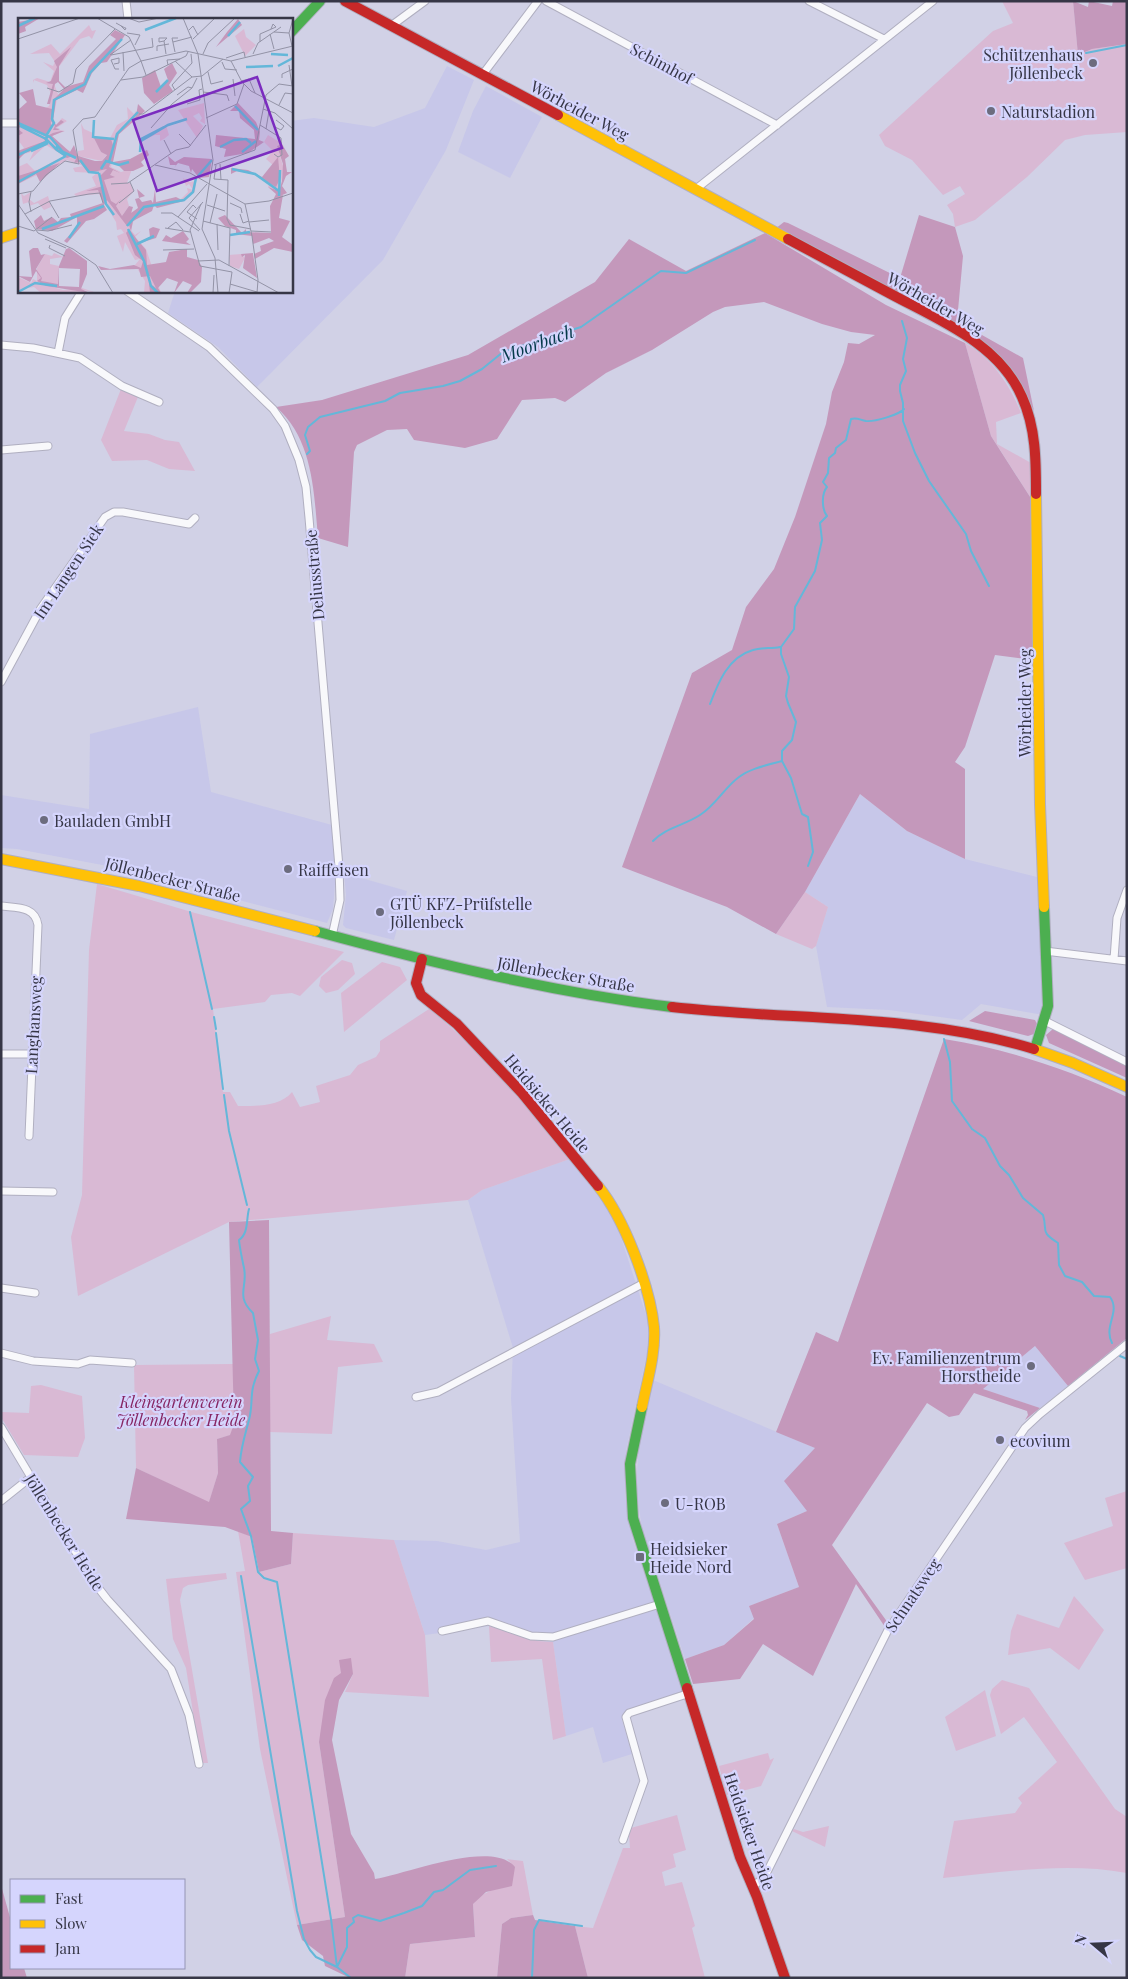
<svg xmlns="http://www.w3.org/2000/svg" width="1128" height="1979" viewBox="0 0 1128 1979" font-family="'Playfair Display',serif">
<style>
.built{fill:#c7c7e9}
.green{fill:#d9b9d4}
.forest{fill:#c498bb}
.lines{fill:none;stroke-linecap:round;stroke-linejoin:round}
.stream{stroke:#64b7d9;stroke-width:2}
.street-casing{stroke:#b0afc0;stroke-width:9}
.fast-casing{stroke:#b0afc0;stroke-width:12}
.slow-casing{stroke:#b0afc0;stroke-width:12}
.jam-casing{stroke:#b0afc0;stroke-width:12}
.street{stroke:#f8f8fb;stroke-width:7}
.fast{stroke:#4caf50;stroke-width:10}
.slow{stroke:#ffc107;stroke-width:10}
.jam{stroke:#c62828;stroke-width:10}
.poi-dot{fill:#6c6c7e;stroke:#d5d5fd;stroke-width:2}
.labels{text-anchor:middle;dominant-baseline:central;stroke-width:4.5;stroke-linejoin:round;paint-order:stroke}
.poi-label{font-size:16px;fill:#363646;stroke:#d5d5fd;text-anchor:start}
.street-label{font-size:16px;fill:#363646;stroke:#d5d5fd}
.park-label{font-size:16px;font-style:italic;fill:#862563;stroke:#d5d5fd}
.water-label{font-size:18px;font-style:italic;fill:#04394a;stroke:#d5d5fd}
.inset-river{fill:none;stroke:#64b7d9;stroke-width:2.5}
.inset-road{fill:none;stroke:#9393a6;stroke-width:1}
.view{fill:#7b2cbf;fill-opacity:0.15;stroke:#7b2cbf;stroke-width:2.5}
.inset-edge{fill:none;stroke:#363646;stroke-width:2.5}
</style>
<rect width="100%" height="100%" fill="#d1d1e6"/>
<path class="built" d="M447,66l27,14 -28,70 -63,110 -126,127 -39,-40 -50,-34 7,-22h116v-170l23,-3 60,9 51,-19z
M486,86l56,31 -32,61 -52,-26 15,-41z
M198,707l13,85 121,33 4,46 -3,38 -6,14 -214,-56 -96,-18 -16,-1v-53l88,14 1,-75z
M860,794l47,37 58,28 72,18 7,133 -3,3 -3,1 -57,-10 -19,16 -73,-10 -62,-3 -11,-61 12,-39 -23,-15z
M344,873l63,18 -13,49 -48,-12 -3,-3 3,-30z
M570,1159l45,60 34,105v20l-23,107 -1,44 8,45 52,152 -60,20 -3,8 10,34 -29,9 -10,-36 -27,9 -13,-94 -15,-1 -49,-15 -64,9 -31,-95 43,1 49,9 34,-8 -9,-144 2,-50 -45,-148 14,-10z
M1035,1346l33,40 -28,22 -58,-19z
M653,1380l162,68 -8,63 -30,13 22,63 -50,19 5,12 -30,27 -39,14 -43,-130 -6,-42 3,-45z"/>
<path class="green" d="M1002,1h71l5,54 14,-6 35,-5v88l-42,3 -20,5 -38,37 -52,43 -20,7 -2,-13 -6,-9 18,-11 -5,-8 -17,9 -31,-35 -27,-14 -6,-11 114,-104 20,-8z
M965,343c27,15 45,42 56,70l-25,9 1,22 34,19 1,37 -35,-55 -6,-9z
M121,389l17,8 -14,34 25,3 16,6 14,2 16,29 -26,-2 -22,-9 -35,1 -11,-21z
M97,884l98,29 149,39 -44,44 -8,-3 -21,2 -6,7 -52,7 10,83h7l8,14c17,0 42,1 54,-14l8,15 20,-5 -4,-16 34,-11 8,-10 18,-8 4,-6v-10l49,-32c54,43 97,97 141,150l-88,31 -14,10 -239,22 -151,74 -7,-59 11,-42 7,-245z
M805,892l23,15 -12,39 -4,3 -36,-15z
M342,960l10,3 3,11 -17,16 -12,3 -7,-7 2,-9z
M382,962l18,5 7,13 -63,52 -3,-39z
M331,1316l-4,24 47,4 9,18 -45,5 -6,67 -63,-2 1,-98z
M233,1364l1,60 -3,11 -14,4 1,34 -9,30 -73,-35 -2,-103z
M41,1385l41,11 3,42 -7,19 -54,-2 -23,-38v-5l28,1 2,-27z
M1127,1491v77l-42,12 -21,-37 49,-17 -8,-28z
M238,1531l14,6 7,35 32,-8 2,-31 101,7 31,95 4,62 -84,-5 8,-18 -12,-1 -22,69 26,175 -48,8 -37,-176 -24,-177 9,-1z
M226,1573l1,6 -39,6 -5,3 -3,12 28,163h-7l-15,-95 -13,-29 -7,-60z
M1074,1596l30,34 -25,40 -29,-22 -42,7 3,-24 6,-17 42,14z
M489,1626l49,15 15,1 13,94 -13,4 -11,-81 -51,3z
M1002,1680l27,8 86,121 12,8v56c-61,-11 -123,-1 -184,5l11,-57 61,-8 7,-10 -4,-5 39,-36 -33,-45 -23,17 -11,-39 2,-6z
M985,1690l11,46 -40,15 -11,-34z
M768,1753l2,7 4,-2 -13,28 -34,9 -8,-29z
M677,1815l9,35 -13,4 3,13 -14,5 3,14 17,-4 13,44 -3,2 13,50h-117l-13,-52 18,2 30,-80h7l-1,-14 2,-6z
M829,1826l-4,21 -33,-16 2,-2 9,3z
M507,1859l16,2 10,54 -22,3 -9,6 -5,54h-92l5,-34 65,-7 -2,-33 7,-8 14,-7 17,-26z"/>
<path class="forest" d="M1073,1l15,6 1,-6 23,5 1,-5h14v43l-35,5 -14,6z
M919,215l36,12 8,29 -6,65 66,37 11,53 -11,-23 -26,-33 -222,-126 9,-7 4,1 112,55z
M765,233l121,72 79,38 26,93 41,64 2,160 -39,-5 -30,92 -10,15 10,7v90l-58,-28 -47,-37 -55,98 -29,42 -49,-27 -105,-40 70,-194 40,-23 14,-43 28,-38 21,-52 31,-93 6,-32 12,-30 4,-19 11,1 16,-9 -24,-3 -29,-8 -58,-22 -39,5 -12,5 -61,38 -46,23 -41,29 -10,-4 -33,2 -25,39 -32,9 -51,-8 -7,-11 -20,1 -30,15 -3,7 -6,95 -30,-9c-4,-46 -5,-99 -42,-131l46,-7 146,-45 127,-73 34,-43 57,32z
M985,1011l50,9 3,6 -1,7 -9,3 -59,-15z
M1053,1029l74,35v14l-78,-35 -3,-8z
M944,1039c63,10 124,30 183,58v241l-59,48 -33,-40 -52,43 57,19 -15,12 3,-5 -1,-4 -53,-18 -15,22 -10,2 -22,-14 -95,142 56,78 -3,4 -29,-43 -43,92 -50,-32 -23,35 -47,5 -8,-25 39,-14 30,-26 -5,-13 50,-19 -22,-63 30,-13 -23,-30 31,-33 -39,-16 40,-100 22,10z
M269,1220l2,311 22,2 -2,31 -32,8 -7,-35 -27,-10 -99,-8 10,-51 73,34 9,-29 -1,-34 13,-4 4,-11 -5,-202z
M351,1658l2,16 -14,26 -7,40 19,94 23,39 1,6c32,-5 117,-40 140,-12l-3,19 -26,6 -13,12 2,33 -65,7 -5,34h-55l-25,-12 -2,-10 -21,-16 -5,-15 48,-8 -26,-175 6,-42 9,-22 7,-5 -2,-13z
M1,1885l10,36v47h13l3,10h-26z
M533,1915l2,5 40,6 13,52h-91l5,-54 9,-6z"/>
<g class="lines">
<path class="stream" d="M1086,53l41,-8
M902,321l5,17 -4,21 3,12 -6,14v6l3,12v18l12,32 14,28 37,53 5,17 18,35
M307,454l3,-3 -5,-16 3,-8 12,-10 65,-16 15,-8 43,-7 17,-5 22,-12 21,-17 78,-25 80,-56 25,2 69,-33
M710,704c8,-21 18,-47 43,-54 9,-3 18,-1 27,-3
M653,841c12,-13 32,-16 47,-26 16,-10 24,-27 39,-38 12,-9 29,-12 43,-16
M808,866l5,-14 -5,-35 -6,-3 -11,-36 -9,-17v-10l10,-11 4,-18 -8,-19 -2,-7 3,-19 -8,-23v-7l13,-18 1,-22 20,-36 7,-31 -2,-17 7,-7c-5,-6 -6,-22 0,-29l-4,-5 5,-9 1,-15 6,-5 1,-5 10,-8 5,-21c6,-2 9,1 15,2 8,1 33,-6 38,-12
M190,912l22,97
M214,1017l2,12
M216,1033l7,56
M944,1039l6,23 2,39 20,28 13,9 15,28 9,9 14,23 20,17c5,16 -4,16 15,28l1,22 6,11 17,6 12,14 16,1c11,15 -7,29 2,46
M224,1095l5,36 18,74
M249,1209c-3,10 0,24 -10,31 1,10 3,18 5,28 4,19 -9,28 9,45l5,27 -3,19 4,12c-11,21 -5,30 -10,49 -4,15 -8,27 -9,42l13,15 -5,9 2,15 -9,8 10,27 7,36 6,6 13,4 54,337 6,48
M1120,1356l7,3
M241,1576l56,335 7,28 6,11 6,7 21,10 14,11
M337,1967l10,-20v-19l7,-6 -1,-4 5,-3 22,6 24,-8 18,-7 12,-14 9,-2 27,-20 26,-4
M532,1978l2,-48 5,-10 43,6"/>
<g class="street-casing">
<path id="street" d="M126,1l2,18
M546,1l231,124
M809,1l75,38
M391,26l34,-25
M483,74l55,-73
M1,123h18
M696,189l237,-188
M127,291l82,56 64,62 12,17 14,34 7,27 3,31 30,349 1,33 -8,36
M1,345l32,3 47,10 42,28 37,16
M58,353l7,-35 17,-27
M1,450l47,-4
M1,682l40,-74 64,-91 9,-5h9l66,12 6,-6
M1,906c16,2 34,0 37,19l-9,211
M1045,951l82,10
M1114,959l3,-41 10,-28
M1045,1021l82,41
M1,1054h30
M1,1191l52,1
M1,1288l34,5
M1,1353l32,8 45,3 12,-4 42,3
M416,1397l22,-5 206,-109
M1,1427l92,154 14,18 64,70 18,46 10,49
M1,1501l30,-24
M442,1631l46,-10 43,15 22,1 107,-33
M623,1840l21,-59 -18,-64 3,-4 61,-20
M753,1886l11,-8 124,-248 137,-202 15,-14 87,-70"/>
</g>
<g class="fast-casing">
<path id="fast" d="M291,32l29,-31
M315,931c118,32 236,61 357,76
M1035,1049l13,-43 -4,-99
M642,1407l-12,57 3,54 54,170"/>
</g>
<g class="slow-casing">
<path id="slow" d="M558,115l230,124
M1,238l18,-6
M1036,494l4,310 4,103
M1,859l138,27 176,45
M1034,1049l39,14 54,24
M598,1186c26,32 52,100 56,141 2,26 -7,55 -12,80"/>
</g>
<g class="jam-casing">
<path id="jam" d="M345,1l213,114
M788,239c34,18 68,36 101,54 48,26 110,50 133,104 14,31 14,64 14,97
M422,959l-6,24 5,12 36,29 65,69 76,93
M672,1007c122,14 244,6 362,42
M687,1688l53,169 17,40 28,81"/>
</g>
<use href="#street" class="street"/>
<use href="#fast" class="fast"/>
<use href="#slow" class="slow"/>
<use href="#jam" class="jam"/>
</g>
<g class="poi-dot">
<circle cx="1093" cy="63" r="5"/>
<circle cx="991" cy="111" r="5"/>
<circle cx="44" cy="820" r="5"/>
<circle cx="288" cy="869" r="5"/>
<circle cx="380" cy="912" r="5"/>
<circle cx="1031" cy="1366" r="5"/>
<circle cx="1000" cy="1440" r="5"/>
<circle cx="665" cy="1503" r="5"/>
<rect x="635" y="1552" width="10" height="10" rx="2.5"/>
</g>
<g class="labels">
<g class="poi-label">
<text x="1083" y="54" text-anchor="end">Schützenhaus<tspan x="1083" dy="18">Jöllenbeck</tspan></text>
<text x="1001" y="111">Naturstadion</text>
<text x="54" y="820">Bauladen GmbH</text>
<text x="298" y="869">Raiffeisen</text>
<text x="390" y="903">GTÜ KFZ-Prüfstelle<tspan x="390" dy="18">Jöllenbeck</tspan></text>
<text x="1021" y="1357" text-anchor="end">Ev. Familienzentrum<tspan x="1021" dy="18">Horstheide</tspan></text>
<text x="1010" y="1440">ecovium</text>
<text x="675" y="1503">U-ROB</text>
<text x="650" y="1548">Heidsieker<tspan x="650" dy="18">Heide Nord</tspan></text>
</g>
<g class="street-label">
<text transform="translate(662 63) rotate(28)">Schimhof</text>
<text transform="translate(580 110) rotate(28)">Wörheider Weg</text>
<text transform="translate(936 303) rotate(30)">Wörheider Weg</text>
<text transform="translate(68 571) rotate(-56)">Im Langen Siek</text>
<text transform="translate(314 575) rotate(-95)">Deliusstraße</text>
<text transform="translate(1024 703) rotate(-90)">Wörheider Weg</text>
<text transform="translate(173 879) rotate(14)">Jöllenbecker Straße</text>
<text transform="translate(566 974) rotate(10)">Jöllenbecker Straße</text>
<text transform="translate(33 1025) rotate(-87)">Langhansweg</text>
<text transform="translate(548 1103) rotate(50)">Heidsieker Heide</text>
<text transform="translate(65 1532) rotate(58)">Jöllenbecker Heide</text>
<text transform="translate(912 1595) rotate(-56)">Schnatsweg</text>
<text transform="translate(750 1831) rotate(71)">Heidsieker Heide</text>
</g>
<g class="park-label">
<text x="181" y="1401">Kleingartenverein<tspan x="181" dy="18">Jöllenbecker Heide</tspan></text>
</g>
<g class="water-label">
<text transform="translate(537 343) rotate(-20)">Moorbach</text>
</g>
</g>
<g transform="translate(18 18)">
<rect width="275" height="275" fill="#d1d1e6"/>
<path d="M71,7l3,6 4,-1 -4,9 -3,-3 -9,3 -22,29 -4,16 4,10 -5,25 3,6 6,-7 5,3 -12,8 10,2 -13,5 14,13 35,19 11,-21 -3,-7 8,-15 11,-6 -1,-12 7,7 2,-3 3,6 -21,18 -7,32 10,5 11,-3 -5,14h3l4,8 -7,8 2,7 -7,10 9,-8 1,5 9,-5v7l-8,7 -2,8 4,5 6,-4 -6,6 11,12 15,44h-17l1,-12 -10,-16 5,-6 -5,1 -10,-18 -2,10 -6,-16 7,-3 -3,-4 -4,1 -1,-8 -17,-28 -23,2 -2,-2 22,-8 -4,-9 5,-4 -22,-1 -2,-4 10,-2 -16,-6 -29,17 -1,-2 -19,9v-17l9,-4 8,8 29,-15 -18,-11 -17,16 5,-10 -16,5v-5l6,-3 -6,-8v-29l30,11 -4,-13 5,-3 3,-10 -5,-11 -13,-5 -1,3v-3l4,-2 13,4 4,-11 -11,-9 10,4 2,-4 -6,-9 -19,1 21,-10 9,10zM226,11l2,8 10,8 -11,11 -10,-20zM186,85l1,21 -5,-3 2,-3 -3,-5 -6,3 10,10 -6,12 -19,-28zM63,105l3,6 9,4 8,19 6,2 -5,7 -24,-5v-5l6,-1zM148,107l3,10 -5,4 -4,2v-6h-5l-11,5 -1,-2zM250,117l10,6 2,-2 2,5 -5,2 7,23 -5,22 -11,-4 10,-27 -5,5 -7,-6 7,-8 -9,-9zM165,160l7,4 6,-1 -1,11 -6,2 -5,7 -3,-2 7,-7 -1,-4 6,2 -4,-6 -3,2zM13,174l-2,7 5,4 14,-7 3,11 -7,3 -6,-7 -9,3v-4l-6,2 -2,-11 3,3zM36,235l9,4 -13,2v5l9,2 -1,18 -21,-3 2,2 24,7 19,-2 15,5 -14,-3 3,3h-45l-7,-6 -6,1 4,-3 -14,7v-15l13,6 2,-4 4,2v-13l8,-14 7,2zM223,236l4,4 -6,11 -9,-3 -1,-11z" fill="#d9b9d4"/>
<path d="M22,0l-15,9 1,4 -8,3v-12zM220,1l4,6 -26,22 11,-15zM97,12l10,5 -18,27 -6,1 -9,10 -9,20 -6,-3 -21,10 -3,21 3,4 5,-5 3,2 -9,6 5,1 -2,1h-5l2,-4 -4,-5 -1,-12 1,17 -4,10 6,-3 8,-2h3l-12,5 18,16 4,-7 5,15 -1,-4 17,5h7l5,-6 -6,-3 -7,-14 17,1 2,6 -5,20 8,-30 20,-19 2,-12 7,7 -26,23 -6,28 17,-3 17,-9 2,5 -8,7 3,4 -11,5h-9l-7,-7h-7l-1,3 11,6 -7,-3 -3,5 5,2 -11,3 7,21 5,3 5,-5 -5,7 6,10 7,-10 4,1 -2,6 7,-5 -3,-9 4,-1 -2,-9 8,7 -6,2 3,4 9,-2 2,3 2,-14 1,13 20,-5 8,4 -27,7 -3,-3 -2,6 -19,10 -2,10 -2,-6 -2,1 -20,-26 -3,5 3,5 -13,9 -8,2 -19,22 -3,-2 13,-14v-10l-25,14 -16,-2 -2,-8 7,-6 3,6 8,-4 6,5 3,-4 10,-1 -1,-3 33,-11 -5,-13 -12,1 17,-5 -3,-10 7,-7 -19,4 -8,-11 -6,1 2,-4 -3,-3 -6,2 -16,-11 5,3 1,-6 -9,-7h-1l-1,4 -1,1 -16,9 16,-7 2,1 -22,8 -7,7v-9l27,-10 -2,-4h3l-23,-13 -5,5 5,4 -5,3v-26l9,-8 -8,-9 14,-4 3,16 16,4 2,-10 10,-10 -6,-7 -3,2 -5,20h-3l6,-20 -7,-1 5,-2 6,-14 -3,-6 17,-14 -12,19v15l6,6 18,-5 6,-16 27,-27 -6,-4zM154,45l5,10 -8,12 4,6 -19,13 -10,-11 -2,-15 13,-8 6,17 7,-7 -4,-11zM220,85l18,19 4,10 -1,8 5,2 -16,11 -24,4 2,-8 -11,-3 1,-11 39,4 -1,-9 -14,-12 -1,-7h-9zM264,126l7,12 -4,3 2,13h5l-6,4 -4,10 5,7 -7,3 3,-1 -4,23 11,3 -8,16 11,8v7l-19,-4 -19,11 -1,-5 7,-3 -1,-5 14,-5 -5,-3 -16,6 -1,-8 -16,-2v-4l-11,-4 -7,-8 7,-3 17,18 4,-4v3l25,1 -1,-27 6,-12 -8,-7 11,4 3,-10 1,-17 -6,-18zM150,138l7,6 9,-5 28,2 -3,18 -10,1 -7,-9 -1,4 -2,-7 -11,-3 -4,5 2,-3h-6zM260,139l2,22 -4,8 -22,-13 -17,-3 -6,3v-6l17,2 14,7zM42,145l-20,19 -4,-8 -18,10v-8zM135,209l7,2 -4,9 -16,5 6,7 1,15 19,-3 3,-10 18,-3v8l11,3 4,7 -1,15 -11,11h-3l5,-8 -9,-4 -9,12 4,-11 -11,-4 -9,10 3,5h-11l-1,-10 7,5 -6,-12 -9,1 -2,-8 -38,1 -3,-4 12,3 24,-4 7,3 2,-7 -8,-6 -9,-22 3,-4 10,13 11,-5 -1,-8zM165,213l6,8 -3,3 5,3 -29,-4 4,-6 5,3zM15,230h5l3,7 4,-1 -9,15 6,9 -1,3 6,1 11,2 1,-18 7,-17 3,-1 18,13v13l-6,15 9,4 -44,-7 -9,-5 4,-3 -5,-7 -6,11 -12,-6 14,1 -3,-26zM41,250l21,1 -1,18 -20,-1zM235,235v1l4,24 -14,-10 2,-13 -3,2 -1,-3z" fill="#c498bb" fill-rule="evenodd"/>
<path class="inset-river" d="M0,8l17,-8M127,12l31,-12M210,18l12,-14M253,36l17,1M260,48l15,-8M228,49l27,-1M138,74l12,-12M217,88l23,24M0,105l32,14 13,15 13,6M2,108l26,13 11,11M28,118l8,-13 -2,-4 2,-19 31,-16 5,-11 32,-34M75,119l21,2M75,120l1,-18M123,123l27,-16 19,-6M39,127v5l9,6M202,129l14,-7 12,-1 5,4M13,133l17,-8M122,134l1,-13 23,-12M224,134l14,-11M0,137l28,-13 1,-6M62,142l9,12 10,1M91,144l8,-28 21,-22M83,151l5,-8 13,4 10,-3M214,151l23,5 24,17M81,155l7,31 8,11M180,158l14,-16M0,164l48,-26M261,178l1,-26M109,208l17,-19 40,-7 9,-8 3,-14M24,211l62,-23M110,211l16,32 7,25 7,7M212,217l20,-3M51,220l11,-16M119,226l17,-8M0,274l17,-9 22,3"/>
<path class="inset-road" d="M79,0l32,19 12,24 45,-10 45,10 62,-15M110,0l11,4 20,-4M165,0l15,36 15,106 -11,69 13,29 3,35M98,5l9,5h1l-1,2 -5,-5M171,12l4,-4 5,9M256,14l15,1M109,15l13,2 -5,10M252,16l4,15M0,21l62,-21M175,21l22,-21M146,23l-5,1v-4h8l-3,3 2,13M155,24l19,-5M242,24v-8l16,-7 -3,-3 -2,5M274,28l-3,-13 4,-14M139,33v-5l12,-2M105,34l1,19M157,34l-3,-14h6M185,36l5,-11 27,-25M235,36l5,-11 23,-16M92,37l21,-15M93,37l42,-8 -1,-9M208,40l18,-6 1,5M157,43l17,16M213,43l11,21 9,9 42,22M204,44l3,7 12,1M96,46l5,-1v-5l-8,2 4,9h4M150,47l-1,-5 13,-1M271,47l3,21M190,54l3,12 12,-3M264,60v-4l11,-5M215,61l2,17M103,62l22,-3 43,-21 2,-4M223,63l8,-2 6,14M29,70l12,4 14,-9 3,-14 39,-40M157,72l-3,-5 20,-22 -1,-9M185,74l24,3 2,6M159,77l11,-8 4,1M169,86l13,-4 -1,-10 3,-1M261,87l6,-12 8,1M245,91l12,4 18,16M121,96h4l49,-37 10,-1 21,-17M188,100l31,-14 7,-20M242,107l21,13 1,17 -4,2 -4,-3M257,109l6,3 3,-4 -8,-6M133,110l21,-24 20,-16 5,-10M248,111l3,-18M161,116l12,12M146,122l7,14M202,146l1,16M137,147l35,8 55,31 24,-3 24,-8M196,147l41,-15 11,-55 13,-11 14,2M198,147l-2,14 14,1 -1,39 3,6 21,4M93,166l17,-1 48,-33 13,-3 17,-22M13,174l-2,10 2,10M0,176l15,-3 13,-16 19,-14 14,3 -6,-34 10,-11 12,-2 34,-49 12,-7 5,14M31,183l10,17M101,185l15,-12 -4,-9M212,185l11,5 1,5M0,186l20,29 35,16 23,16 17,28M183,186l-11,26 10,36 32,6M227,186l7,32 6,44 -1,13M189,187l18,6M178,190l-3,-3 -6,7 10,7M143,195h11l27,18M7,196l25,-13 39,-7 11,-1 3,10M222,196l3,9 6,-2M160,199l29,-33M185,203l27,7 -1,38M231,204l20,-2M192,205l7,-29M199,206l1,26M0,208l16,5 18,-14M147,210l25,4M150,210l8,-6 7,8M19,212l11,1 24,-6M182,212l-11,-12 14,-16M233,213l20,1M27,221l21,9M32,227l-1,3 16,8M145,232l31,-1M180,243l21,-1 60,33M212,266l27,8M195,275l1,-18M211,275l3,-21"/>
<path class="view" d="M239,59l25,71 -125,43 -24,-71z"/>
<rect width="275" height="275" class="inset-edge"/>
</g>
<rect width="1128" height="1979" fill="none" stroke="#363646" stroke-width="5"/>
<rect x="10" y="1879" width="175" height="90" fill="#d5d5fd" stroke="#9595b4"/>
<rect x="20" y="1895" width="25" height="8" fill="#4caf50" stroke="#9595b4"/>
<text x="55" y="1904" font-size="15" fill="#363646">Fast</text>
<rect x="20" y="1920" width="25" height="8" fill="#ffc107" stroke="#9595b4"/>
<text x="55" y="1929" font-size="15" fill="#363646">Slow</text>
<rect x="20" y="1945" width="25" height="8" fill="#c62828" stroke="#9595b4"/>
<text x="55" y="1954" font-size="15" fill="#363646">Jam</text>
<g transform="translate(1093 1944) rotate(289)" stroke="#d5d5fd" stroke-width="4" paint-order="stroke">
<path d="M0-4L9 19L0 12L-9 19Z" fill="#363646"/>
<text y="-8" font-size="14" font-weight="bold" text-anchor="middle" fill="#363646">N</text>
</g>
</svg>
